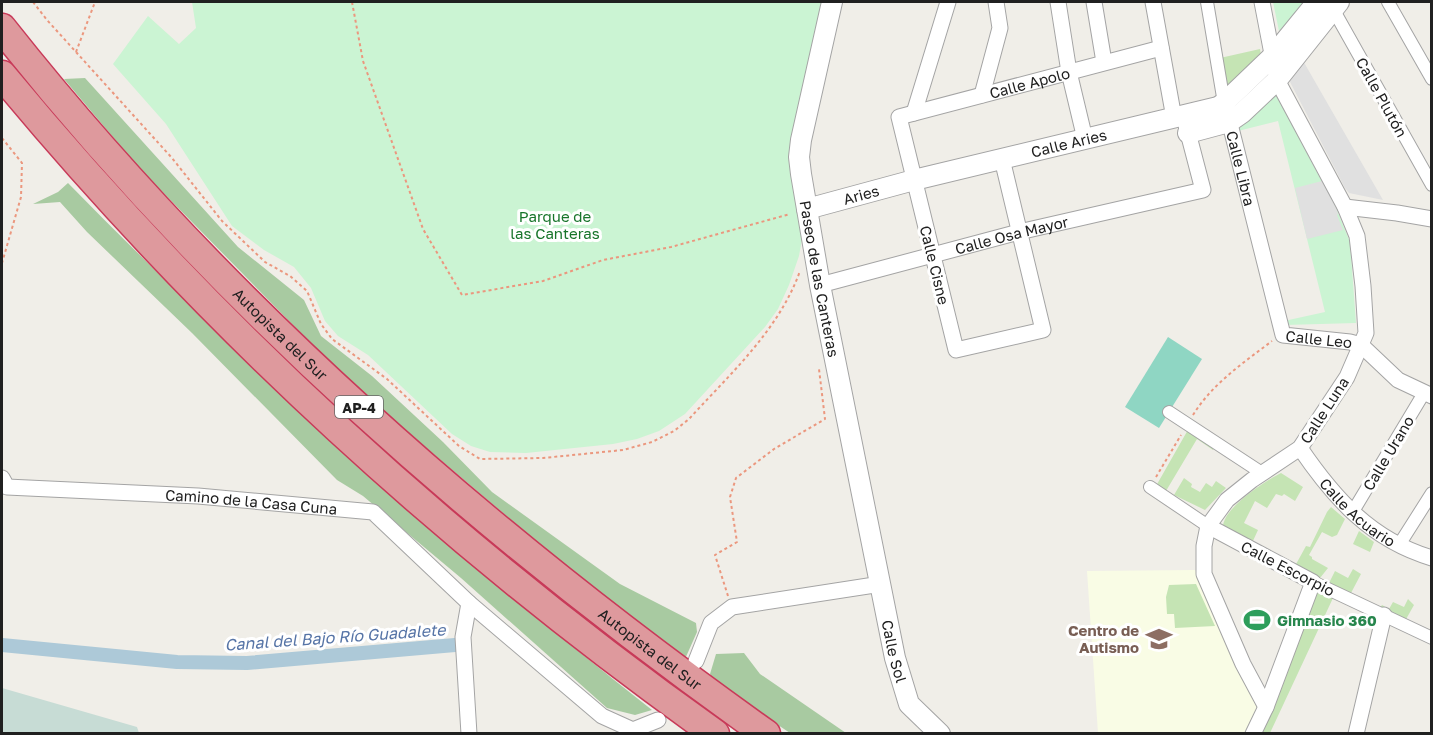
<svg xmlns="http://www.w3.org/2000/svg" width="1433" height="735" viewBox="0 0 1433 735" font-family="'Golos Text',sans-serif">
<style>
.education{fill:#f9fce5}
.grass{fill:#c5e4b4}
.forest{fill:#a8caa1}
.wetland{fill:#c7dcd5}
.park{fill:#cbf4d3}
.pitch{fill:#8fd6c3}
.parking{fill:#e0e0e0}
.lines{fill:none;stroke-linecap:round;stroke-linejoin:round}
.canal{stroke:#adc9d8;stroke-width:14}
.pedestrian-casing{stroke:#a4a4a4;stroke-width:14}
.minor-casing{stroke:#a4a4a4;stroke-width:17}
.tertiary-casing{stroke:#a4a4a4;stroke-width:22}
.motorway-casing{stroke:#c83a59;stroke-width:31}
.path{stroke:#eb977e;stroke-width:2;stroke-dasharray:3 3;stroke-linecap:butt}
.pedestrian{stroke:#fff;stroke-width:12}
.minor{stroke:#fff;stroke-width:15}
.tertiary{stroke:#fff;stroke-width:20}
.motorway{stroke:#de999d;stroke-width:28}
.labels{text-anchor:middle;dominant-baseline:central;stroke-width:6;stroke-linejoin:round;paint-order:stroke}
.shield{fill:#fff;stroke:#636363;stroke-width:1.5}
.shield-label{font-size:14px;font-weight:bold;fill:#202020}
.street-label{font-size:15px;fill:#202020;stroke:#fff}
.park-label{font-size:15px;fill:#18752b;stroke:#fff}
.leisure-label{font-size:15px;font-weight:bold;fill:#27864d;stroke:#fff;text-anchor:start}
.education-label{font-size:15px;font-weight:bold;fill:#785e54;stroke:#fff;text-anchor:end}
.water-label{font-size:16px;font-style:italic;fill:#5674a6;stroke:#fff}
</style>
<rect width="100%" height="100%" fill="#f0eee8"/>
<path class="education" d="M1195,570l63,138 -13,25h-147l-11,-162z"/>
<path class="grass" d="M1260,49l1,6 -36,41 -5,-38z
M1189,428l26,18 -2,4 -16,-11 -31,52 -10,-5z
M1281,473l22,14 -8,14 -11,-7 -2,2 -6,-2 -9,14 -12,-7 -11,22 14,7 -6,13 -29,-16c0,-19 42,-46 58,-54z
M1184,478l8,6 -1,3 9,5 6,-9 6,4 4,-6 10,7 -21,22 -31,-15z
M1331,507l14,12 -8,16 -5,2 -10,-5 -13,23 3,2v2l16,9 -8,10 -25,-12 11,-20 4,1 17,-35z
M1359,531l15,11 -4,10 -17,-8z
M1353,569l8,5 -10,19 -22,-10 6,-12 13,7z
M1196,584l19,42 -40,2 -1,-14h-7l-1,-17 3,-12z
M1317,591l16,7 -63,135 -12,1z
M1408,599l6,6 -9,16 -25,-13 2,-3 7,4 4,-7 11,5z"/>
<path class="forest" d="M85,78l153,169 66,53 17,36 51,40 71,66 49,50 128,92 76,39 1,9 -12,27 -141,-111 -195,-166 -210,-214 -75,-89z
M68,183c116,118 236,232 359,342 73,65 150,125 225,185l-17,5 -28,-7 -146,-130 -98,-82 -26,-16 -145,-147 -105,-101 -27,-30 -27,2 25,-12z
M744,653l16,21 86,59h-56l-76,-51 -4,-8 6,-20z"/>
<path class="wetland" d="M2,688l135,39 2,6h-137z"/>
<path class="park" d="M192,2h632l-26,109 6,117 -5,28 -10,29 -11,24 -13,18 -80,87 -26,17 -22,8 -24,5 -87,9 -36,-1 -19,-6 -19,-12 -84,-79 -30,-19 -13,-15 -14,-33 -17,-21 -30,-17 -32,-24 -66,-102 -53,-60 35,-48 31,28 17,-16z
M1273,2h32l-26,29z
M1276,95l60,113 14,34 6,81 -71,2 -1,-4 41,-9 -47,-191 -40,10 -2,-6z"/>
<path class="pitch" d="M1168,337l34,22 -43,69 -34,-21z"/>
<path class="parking" d="M1302,59l81,141 -34,-7 -4,-5 -56,-108z
M1322,181l14,27 2,6 -1,1 6,15 -36,9 -12,-51z"/>
<g class="lines">
<path class="canal" d="M2,645l175,17 70,1 208,-18"/>
<g class="pedestrian-casing">
<path id="pedestrian" d="M1207,2l17,101
M1388,2l44,77
M1333,9l99,176
M1169,412l93,61
M1150,487l58,39
M1352,513l72,-120
M1399,545l33,-52
M1313,582l119,56"/>
</g>
<g class="minor-casing">
<g id="minor">
<path d="M1058,2l11,70 16,67"/>
<path d="M1094,2l10,60"/>
<path d="M1153,2l21,116"/>
<path d="M1262,2l15,78 68,127 12,29 6,50 3,47 -19,44 -47,71 -48,32 -25,20 -19,26 -4,20v28l39,90 23,43"/>
<path d="M982,95l18,-67 -4,-26"/>
<path id="s1" d="M1227,112l56,223 67,7 11,3 37,35 34,16"/>
<path d="M914,113l34,-111"/>
<path id="s2" d="M1002,159l41,171 -87,20 -57,-233 262,-69"/>
<path d="M1345,207l52,6 35,6"/>
<path id="s3" d="M820,285l199,-53 184,-42 -17,-65"/>
<path id="s4" d="M1300,448c34,50 71,92 132,110"/>
<path id="s5" d="M2,478l5,9 191,9 175,16 96,91"/>
<path d="M1208,526l105,56 -47,125 -13,27"/>
<path d="M696,661l15,-38 21,-16 149,-23"/>
<path d="M469,734l-6,-97 6,-34 133,113 31,14 25,-10"/>
<path d="M1356,734l28,-119"/>
</g>
</g>
<g class="tertiary-casing">
<g id="tertiary">
<path id="s6" d="M832,2l-31,138 -2,17 2,17 19,111 75,373 14,46 31,30"/>
<path d="M1188,133l41,-11 13,-9 35,-33 62,-78"/>
<path id="s7" d="M807,209l107,-29 304,-73 6,-4 48,-46 45,-55"/>
</g>
</g>
<g class="motorway-casing">
<g id="motorway">
<path id="s8" d="M2,28c215,272 481,505 764,706"/>
<path d="M2,75c207,250 448,470 713,659"/>
</g>
</g>
<path class="path" d="M33,2l14,18 125,138 50,63 43,41 25,14 17,15 14,33 11,15 55,40 72,67 21,13 63,-1 80,-8 29,-8 22,-11 15,-12c41,-45 90,-89 111,-148
M352,2l11,59 60,168 39,66 81,-14 60,-21 68,-13 119,-33
M76,52l19,-50
M2,138l20,25 -1,34 -19,66
M1193,415c19,-31 50,-52 79,-74
M1156,477l25,-42
M728,596l-13,-41 22,-13 -7,-45 6,-19 38,-29 51,-30 -6,-50"/>
<use href="#pedestrian" class="pedestrian"/>
<use href="#minor" class="minor"/>
<use href="#tertiary" class="tertiary"/>
<use href="#motorway" class="motorway"/>
</g>
<defs>
<g id="stadium-bare" transform="scale(2.07)"><path d="M0-5a6.5 5 0 1 0 0 10a6.5 5 0 1 0 0-10ZM-3.5-1.8h7v3.6h-7Z" fill="#2e9e5b" stroke="#fff" stroke-width="2.5" paint-order="stroke"/></g>
<g id="school-bare" transform="scale(2.07)"><path d="M0-5L7-2L0 1L-7-2ZM-4 1L0 2.5L4 1V4Q0 6-4 4Z" fill="#8d6e63" stroke="#fff" stroke-width="2.5" paint-order="stroke"/></g>
</defs>
<g fill-rule="evenodd">
<use href="#stadium-bare" x="1257" y="620"/>
<use href="#school-bare" x="1159" y="639"/>
</g>
<g class="labels">
<rect class="shield" x="335" y="396" width="48" height="22" rx="4.5"/>
<g class="shield-label">
<text x="359" y="407">AP-4</text>
</g>
<g class="street-label">
<text stroke="none"><textPath href="#s2" startOffset="640">Calle Apolo</textPath></text>
<text transform="translate(1382 97) rotate(61)">Calle Plutón</text>
<text stroke="none"><textPath href="#s7" startOffset="270">Calle Aries</textPath></text>
<text stroke="none"><textPath href="#s1" startOffset="58">Calle Libra</textPath></text>
<text stroke="none"><textPath href="#s7" startOffset="56">Aries</textPath></text>
<text stroke="none"><textPath href="#s3" startOffset="198">Calle Osa Mayor</textPath></text>
<text transform="translate(935 265) rotate(76)">Calle Cisne</text>
<text stroke="none"><textPath href="#s6" startOffset="282">Paseo de las Canteras</textPath></text>
<text stroke="none"><textPath href="#s8" startOffset="414">Autopista del Sur</textPath></text>
<text stroke="none"><textPath href="#s1" startOffset="266">Calle Leo</textPath></text>
<text transform="translate(1324 410) rotate(-57)">Calle Luna</text>
<text transform="translate(1388 453) rotate(-59)">Calle Urano</text>
<text stroke="none"><textPath href="#s5" startOffset="255">Camino de la Casa Cuna</textPath></text>
<text stroke="none"><textPath href="#s4" startOffset="87">Calle Acuario</textPath></text>
<text transform="translate(1288 568) rotate(27)">Calle Escorpio</text>
<text stroke="none"><textPath href="#s8" startOffset="900">Autopista del Sur</textPath></text>
<text stroke="none"><textPath href="#s6" startOffset="662">Calle Sol</textPath></text>
</g>
<g class="park-label">
<text x="555" y="216">Parque de<tspan x="555" dy="17">las Canteras</tspan></text>
</g>
<g class="leisure-label">
<text x="1277" y="620">Gimnasio 360</text>
</g>
<g class="education-label">
<text x="1139" y="630">Centro de<tspan x="1139" dy="17">Autismo</tspan></text>
</g>
<g class="water-label">
<text transform="translate(335 637) rotate(-4)">Canal del Bajo Río Guadalete</text>
</g>
</g>
<rect width="1433" height="735" fill="none" stroke="#202020" stroke-width="6"/>
</svg>
